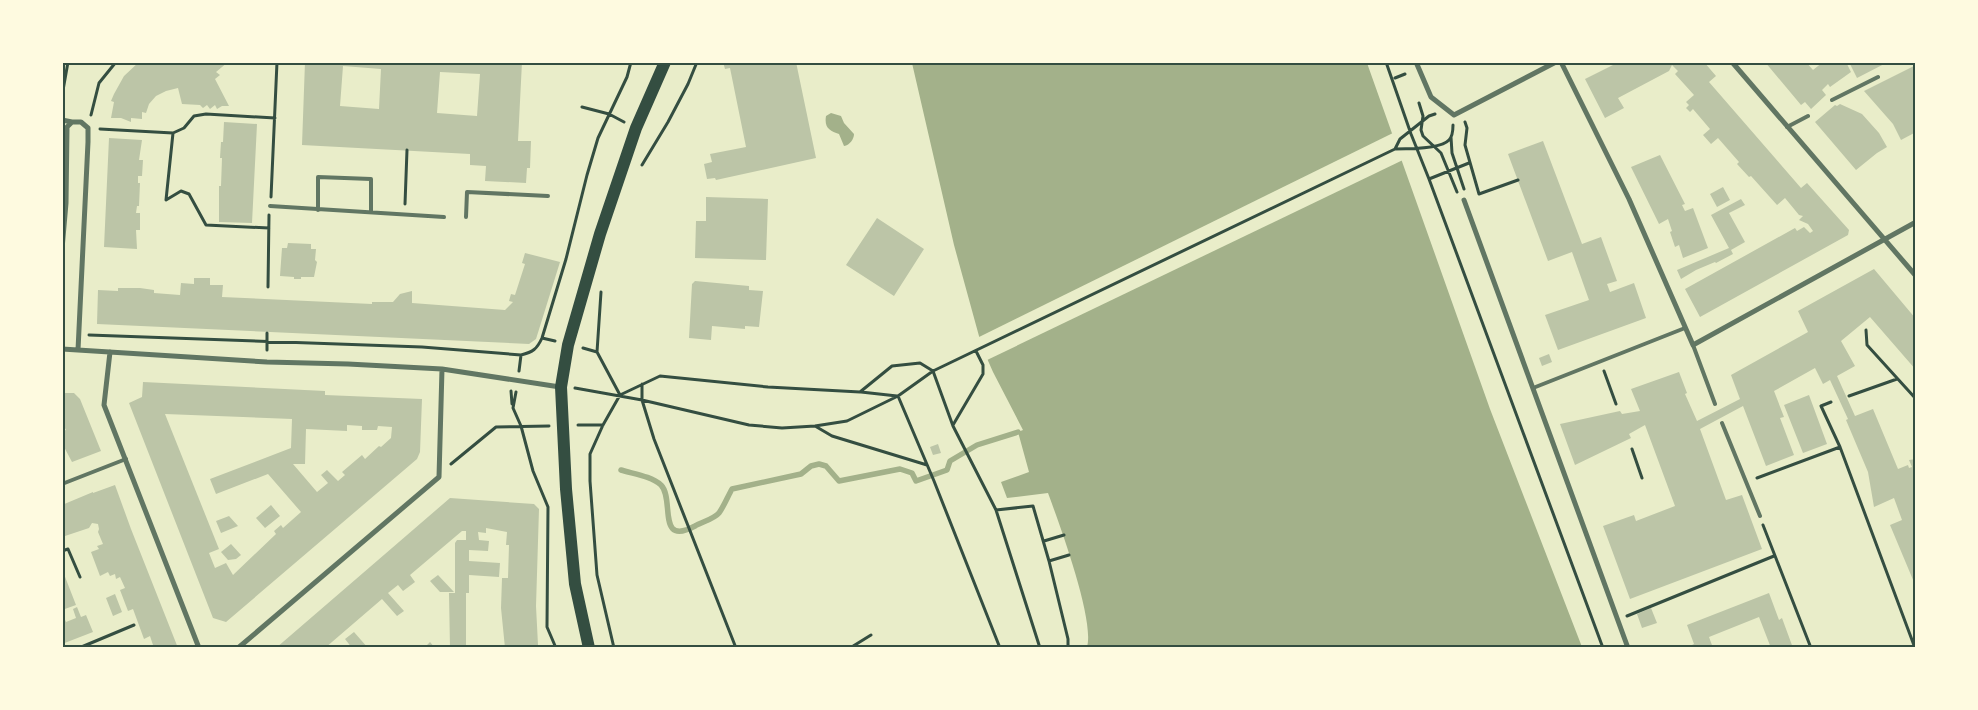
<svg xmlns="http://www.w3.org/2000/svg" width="1978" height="710" viewBox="0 0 1978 710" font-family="'PT Sans',sans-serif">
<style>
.water{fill:#a3b18a}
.pier{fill:#e9edc9}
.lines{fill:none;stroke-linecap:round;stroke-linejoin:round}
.stream{stroke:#a3b18a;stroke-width:5.5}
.building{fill:#bcc5a7;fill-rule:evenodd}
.path{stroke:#344e41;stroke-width:3}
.service{stroke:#617663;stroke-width:4}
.minor{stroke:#617663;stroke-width:5}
.primary{stroke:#344e41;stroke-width:12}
.neatline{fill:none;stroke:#344e41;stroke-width:2}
</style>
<rect width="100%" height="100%" fill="#e9edc9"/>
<path class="water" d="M912,63h455l123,346 92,238h-495c8,-27 -28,-124 -39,-154l-41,5 -6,-16 28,-10 -11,-40 5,-2 -30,-58 -11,-25 -28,-102z
M831,113l10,3 3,7 10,11c0,5 -4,11 -10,12l-5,-12c-9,-3 -15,-6 -13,-18z"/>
<path class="pier" d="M1395,132l10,27 -420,202 -8,-23z"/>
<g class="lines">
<path class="stream" d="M621,470c13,4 30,6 40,15 14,14 -5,62 34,41 7,-4 19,-7 24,-13 5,-7 9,-17 13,-24l69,-15 10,-8 8,-2 7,2 13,15 61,-12 12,4 4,8 31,-11 3,-9 27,-16 41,-13"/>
</g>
<path class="building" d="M139,62h89l-12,10 4,3 -5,4 14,27h-7l-5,3 -2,-4 -5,4 -3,-4 -4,3 -3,-3 -18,-1 -4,-16 -12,3 -10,5 -7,8 -3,9 -4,-1v7l-11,-1v4l-10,-4h-10l3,-16 -3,-1 3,-7 10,-18z
M305,62h217l-4,79h13l-1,27h-3l-1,15 -41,-2 1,-15 -16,-1v-11l-168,-9zM343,66l38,3 -2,40 -39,-3zM440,72l40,2 -3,42 -40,-3z
M723,62h73l20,96 -100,22 -1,-2 -8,1 -3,-15 8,-2 -2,-8 36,-7 -16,-79 -5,1z
M1619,62h85l12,14 -7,6 92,106 6,-5 42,47 -1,5 -148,82 -15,-28 110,-61 2,3 7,-4 6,6 3,-2 -5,-7 -9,-4 4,-4 -4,-1 -14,-17 -8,7 -26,-29 -2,1 -12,-13 2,-2 -21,-24 -7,6 -8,-9 7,-6 -17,-20 -3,3 -4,-4 3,-3 -3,-3 8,-7 -19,-21 3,-3 -6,-6 -3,6 -51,27 6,10 -19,10 -20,-39z
M1765,62h41l7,8 10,-8h23l5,10 -21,15 -2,-3 -6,6 4,5 -15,14 -6,-7 -4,3z
M1849,62h39l-31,16z
M1916,65v67l-15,8 -8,-16 -29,-33z
M1840,104l22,10 17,19 8,14 -10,6 -21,17 -41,-48 20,-17 2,1z
M224,122l33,2 -5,99 -33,-1v-36h2l1,-28h-2l1,-16h2z
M109,138l33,2 -3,20h4l-1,16h-4v7h2l-1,23h-2l-1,7h4v17h-4l1,19 -33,-2z
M1543,141l39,103 19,-7 16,44 -10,3 3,8 24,-9 12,35 -88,32 -13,-35 44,-15 -17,-48 -24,9 -40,-107z
M1660,155l25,49 -3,1 3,6 8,-3 15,40 -25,10 -4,-13 -4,2 -5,-15 2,-1 -4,-12 -9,5 -28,-57z
M1723,187l7,13 -13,7 -7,-13z
M706,197l62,2 -2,61 -71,-2 1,-37h10z
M1741,199l4,6 -16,8 16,29 -14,8 2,4 -17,9 -1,-1 -19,8 -15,9 -4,-9 52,-22 -18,-33z
M877,218l47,31 -30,47 -48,-31z
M288,243l23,1v5h5l-1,11 2,2 -3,15h-13v2h-7v-2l-14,-1 2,-28h5z
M525,253l35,9 -24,77 -7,5 -432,-20 1,-34 20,1v-3h22l14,2v3l26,2 1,-12 13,1v-6h16v7h13l-1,12 150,7v-2h21l7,-8 12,-3v12l93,7 8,-8 -4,-1 2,-7 4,1 10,-31 -3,-1z
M1874,269l42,50v51l-46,-53 -29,24 14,25 -18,10 18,40 18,-7 25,60 10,-4 1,3 3,-1 -3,-7 7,-1v128l-26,-62 12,-5 -8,-22 -20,9 -6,-35 -22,-52 2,-1 -18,-39 -7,4 -8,-16 -41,23 10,26 -4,1 14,37 -28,11 -23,-60 -43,23 26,71 16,-5 20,54 -132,50 -27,-73 31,-11 2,6 39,-15 -30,-81 -16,9 2,4 -56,27 -15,-41 60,-13 2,3 18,-3 -9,-22 48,-17 8,21 -2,1 12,27 43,-22 -9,-24 77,-43 -10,-21z
M695,281l54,5v4l14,1 -4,36 -14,-1v3l-33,-3 -1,14 -22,-2 3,-54z
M1549,354l3,8 -10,4 -3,-8z
M143,382l182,9v4l97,4 -2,53 -3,7 -191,163 -13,-4 -84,-215 13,-6zM165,414l127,5 -1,29 -81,31 6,15 52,-20 33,38 -18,16 -2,-3 -7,6 2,3 -43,41 -7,-12 -11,5 -6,-15 10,-4zM347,425l15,1v4h15l1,-4 14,1 -1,11 -10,9 -2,-1 -14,13 -3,-4 -20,17 3,3 -7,6 -11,-11 -6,5 7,8 -11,9 -24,-28h12l1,-35 41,2z
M62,393h12l6,6 21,52 -29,11 -9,-17 2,-1 -3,-13 4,-1 -4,-7z
M1809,395l18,49 -24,9 -19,-48z
M938,444l3,9 -8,2 -3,-8z
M115,485l16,44 47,119h-28l3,-3 -3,-9 -6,3 -11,-30 -5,2 -8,-21 5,-2 -5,-11 -4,2 -1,-5 -5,2 -2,-4 -8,4 -9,-24 8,-3 -2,-3 6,-2 -5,-12 1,-3 -1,-5 -6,-1 -3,5 -27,9v-32l31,-13v1z
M450,498l84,6 5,5 -3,97 2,39 -33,3 -4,-40 1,-30h6l1,-33h-3l1,-13 -21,-4v5l-8,-1 1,8 10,1 -1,10 -19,-1v11l31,2 -1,14 -30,-2v18h-14v-50l2,-3h9v-9h-4l-52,44 5,7 -12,9 -5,-6 -10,8 16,18 -7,5 -15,-17 -57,49h-49z
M271,505l9,11 -15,12 -9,-10z
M229,516l9,10 -17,7 -5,-12z
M231,544l10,11 -5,4 -8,1 -7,-8z
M62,569l14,36 -14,5z
M438,575l16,17h-14l-10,-11z
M449,593h17v55h-16z
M1769,593l10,27 3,-2 11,30h-22l-12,-31 -50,20 4,11h-27l8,-4 -7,-19z
M115,594l7,18 -9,4 -7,-18z
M77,607l4,10 5,-2 7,17 -31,12v-31l4,9 10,-4 -3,-9z
M1651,608l6,15 -15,5 -5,-14z
M354,632l14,16h-16l-7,-9z
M430,642l5,6h-11z"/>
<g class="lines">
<path class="path" d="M1386,62l25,72 18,45 174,469
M1395,78l10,-4
M62,96l6,-34
M1419,103l4,13 -2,14 2,6 18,17 16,39
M582,107l27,7 15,8
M91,115l8,-32 17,-21
M1465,122l2,6 -2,17 14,49
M100,129l73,4 -7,67 15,-9 8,3 17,31 63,3
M173,133l11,-5 10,-12 12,-2 69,4
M1451,137l1,16 12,36
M1395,149l5,-10 29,-23 6,-2
M642,165l26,-43 20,-38 9,-22
M1429,179l40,-16
M1479,194l39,-14
M271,197l6,-135
M405,204l2,-54
M268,287l1,-72
M601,292l-4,60 23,43
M1866,330l1,15 49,54
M89,335l333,12 99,8c12,-3 16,-6 21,-17l24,-79 21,-84 11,-37 29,-61 4,-15
M542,338l13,3
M583,348l14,4
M267,350v-17
M519,371l2,-16
M1604,371l12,33
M642,384v16l12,39 82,209
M575,388l67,12 107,25 33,3 33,-2 32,-5 51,-25 35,-25 462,-222c12,0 46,0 54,-9 4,-4 4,-10 4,-15
M511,391l1,13
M516,392l-3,16 8,18 12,45 15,36 -1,120 9,21
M861,392l36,4
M898,396l36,85 66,167
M1849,396l48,-17
M1831,402l-10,4 19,41
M578,425h25
M953,425l30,-51v-9l-7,-14
M815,426l17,10 95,29
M1632,449l10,29
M451,464l45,-37 53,-1
M1757,478l83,-31 75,201
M996,510l37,-4 16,55 19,78v9
M1763,525l48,123
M1044,541l20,-6
M62,551l6,-2 12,28
M1049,561l20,-6
M1627,616l147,-60
M79,648l55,-23
M614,648l-17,-73 -7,-94v-27l13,-29 17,-30 40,-19 108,11 92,5 32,-26 28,-3 13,8 20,55 43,84 44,138
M850,648l21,-13"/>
<path class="service" d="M1832,100l46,-23
M1787,127l21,-11
M270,206l174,11
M318,210v-33l53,2v33
M466,217l1,-25 81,4
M1693,345l22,59
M1533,388l152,-60
M1722,423l38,93
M62,484l64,-25"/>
<path class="minor" d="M1416,62l15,35 23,18 102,-53
M1561,62l68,137 64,146 223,-123
M1732,62l184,214
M62,120l10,2
M1464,200l164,448
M62,249l4,-46 1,-76 5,-5h9l7,6v14l-10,208
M62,349l205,13 81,2 94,5 118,18
M110,352l-6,53 95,243
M238,648l201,-171 3,-108"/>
<path class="primary" d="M589,648l-14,-64 -9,-95 -5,-102 7,-42 32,-111 36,-106 29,-66"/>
</g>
<rect width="1978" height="710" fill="none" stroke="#fefae0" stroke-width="128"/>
<rect x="64" y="64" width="1850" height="582" class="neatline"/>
</svg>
